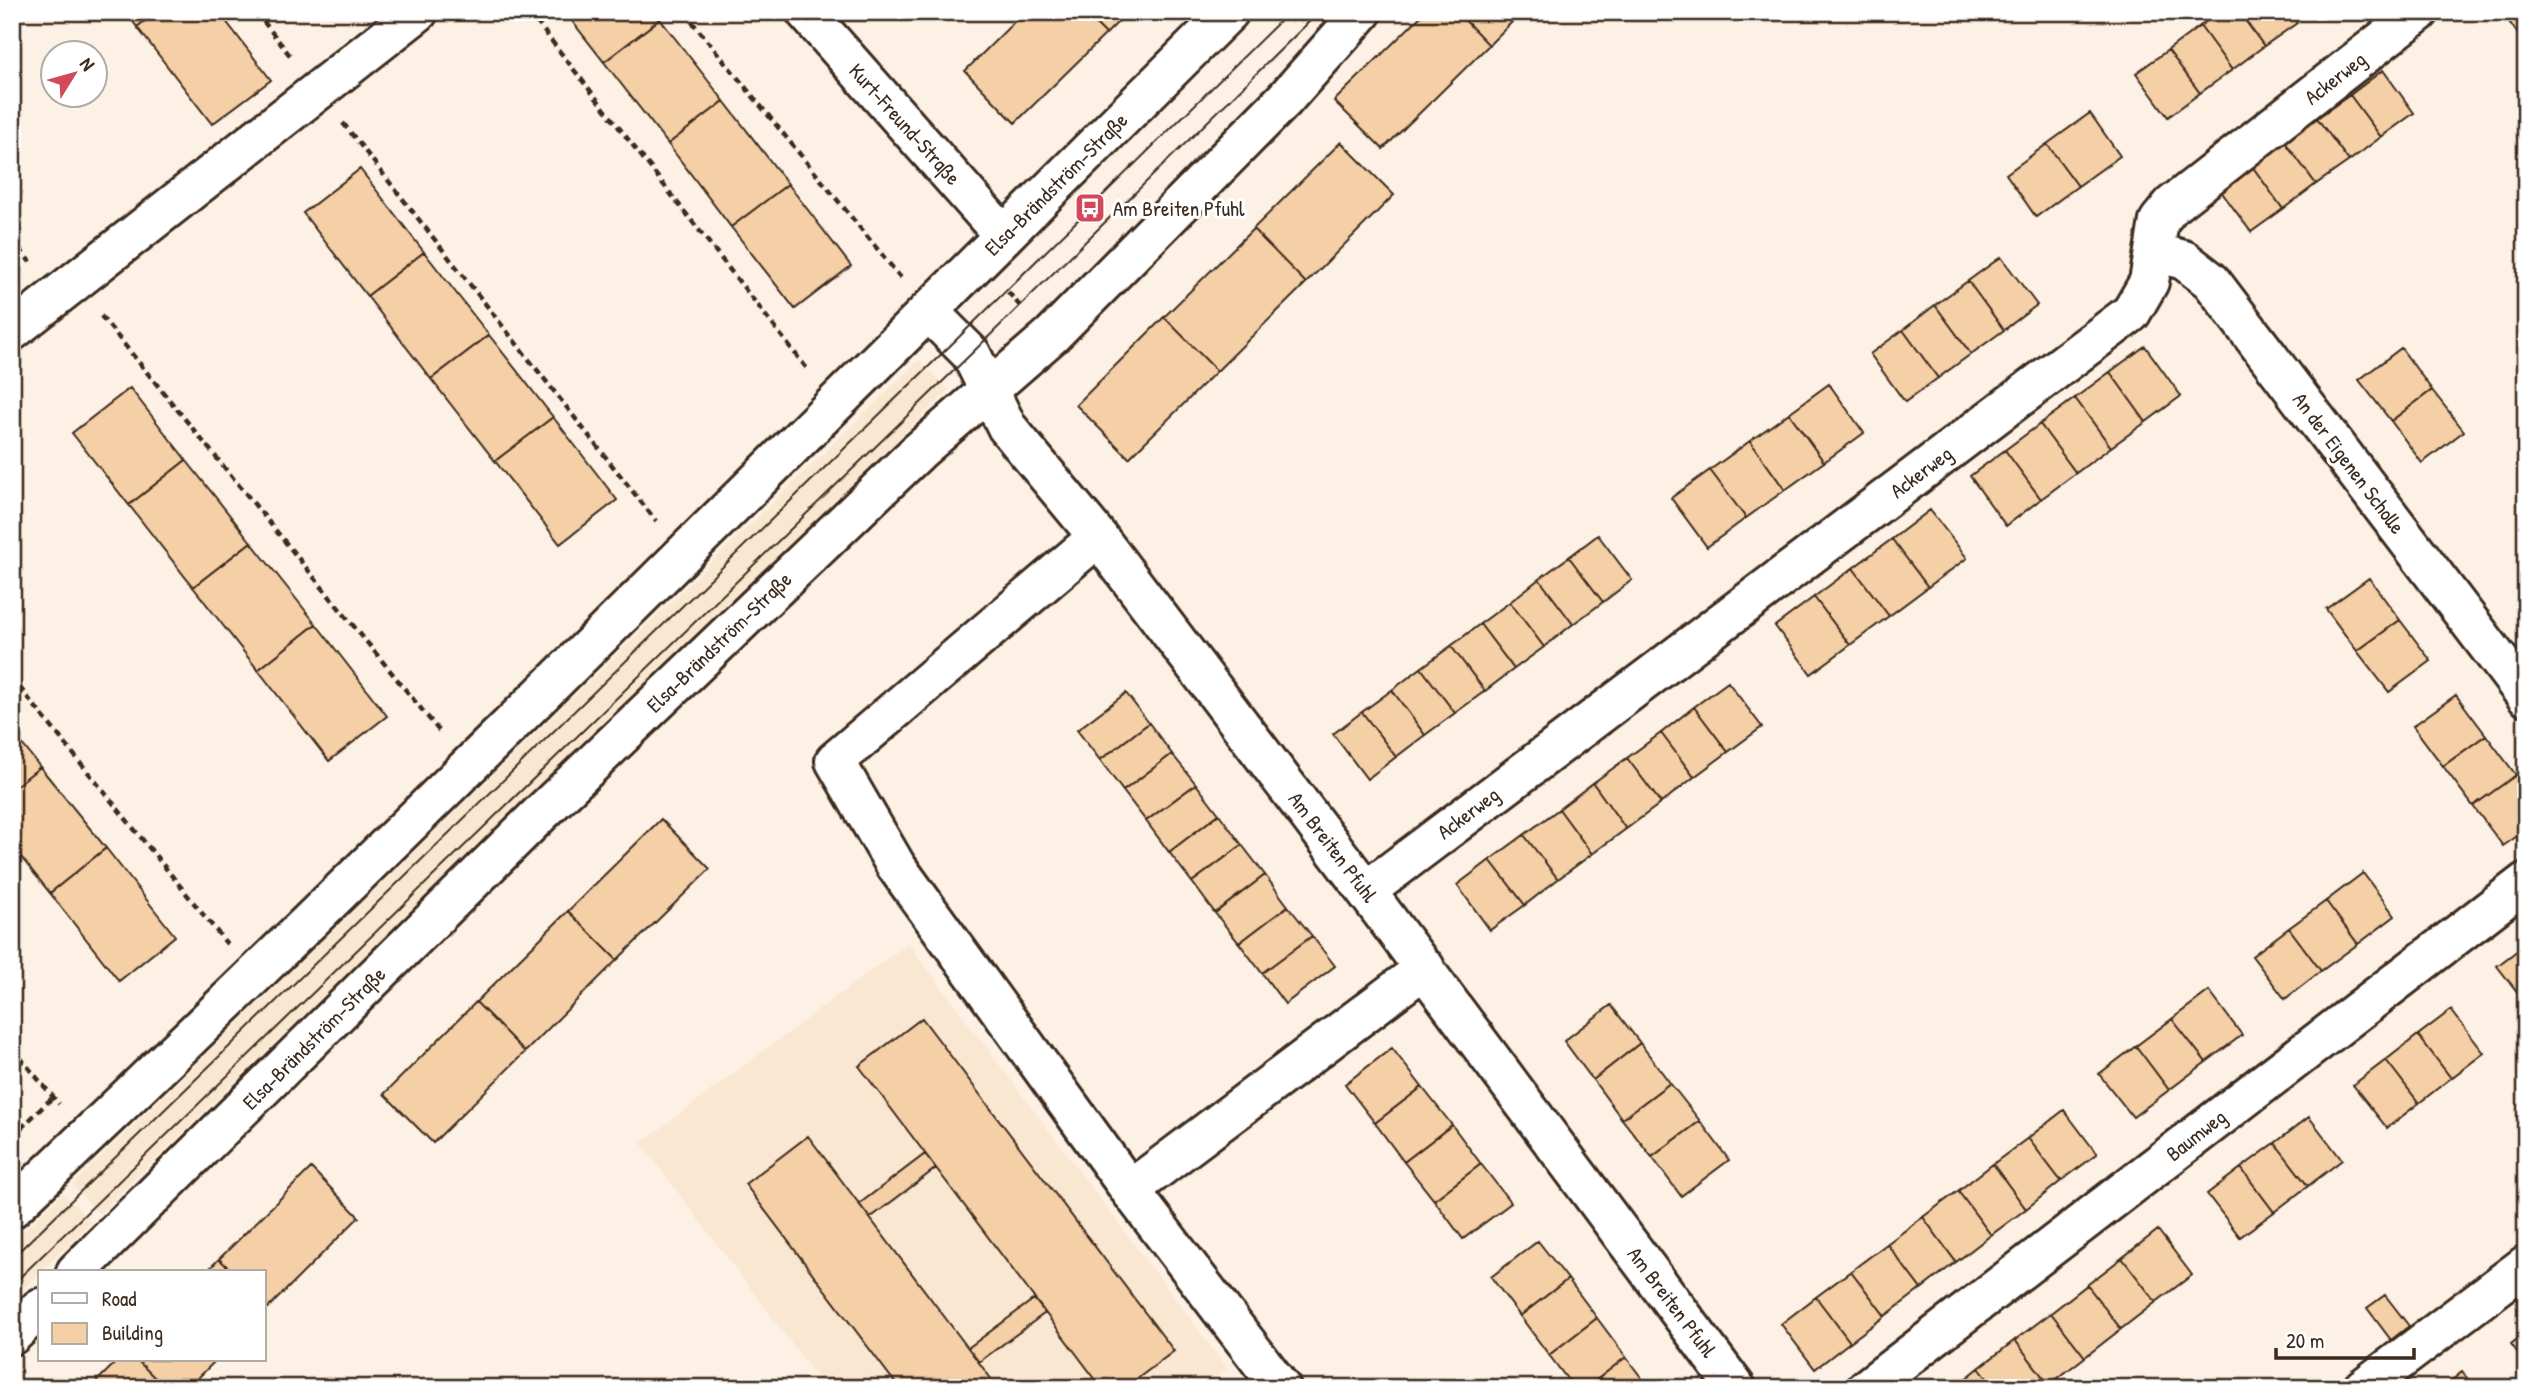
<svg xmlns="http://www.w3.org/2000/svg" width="2538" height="1400" viewBox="0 0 2538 1400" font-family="'Patrick Hand',sans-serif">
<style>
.built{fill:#fae7d1}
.building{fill:#f5cfa5;stroke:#3b2a1e;stroke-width:2}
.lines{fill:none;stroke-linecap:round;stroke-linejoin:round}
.minor-casing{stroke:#3b2a1e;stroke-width:44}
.path{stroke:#3b2a1e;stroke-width:4.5;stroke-dasharray:7 5;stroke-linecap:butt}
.minor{stroke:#fff;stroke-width:38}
.tram{stroke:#3b2a1e;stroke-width:2}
.labels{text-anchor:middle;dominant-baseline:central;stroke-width:6;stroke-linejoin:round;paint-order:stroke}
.street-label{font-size:21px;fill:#3b2a1e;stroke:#fff}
.poi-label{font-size:21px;fill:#3b2a1e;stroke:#fff;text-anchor:start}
</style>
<rect width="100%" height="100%" fill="#fcf1e4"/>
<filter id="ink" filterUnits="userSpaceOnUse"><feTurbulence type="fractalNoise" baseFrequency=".0143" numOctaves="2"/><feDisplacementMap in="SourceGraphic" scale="14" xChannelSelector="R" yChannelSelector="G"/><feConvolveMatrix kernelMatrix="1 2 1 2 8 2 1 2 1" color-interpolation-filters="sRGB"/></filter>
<g filter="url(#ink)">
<path class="built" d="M919,360l30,30 -850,824 -27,-29z
M908,943l319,425 -26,20h-376l-184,-245z
M63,1193l29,29 -80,78v-58z"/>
<path class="building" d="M126,12h30l-19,15z
M156,12h63l52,68 -59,44 -75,-97z
M565,12h90l5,7 -56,43z
M1024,12h60l22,22 -91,89 -50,-52z
M1084,12h44l-22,22z
M1425,12h32l32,33 -106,104 -49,-48z
M1457,12h65l-33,33z
M2219,12h20l25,34 -32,24 -32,-44z
M2239,12h50l8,11 -33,23z
M2502,12h24v16l-8,6z
M660,19l64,82 -56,43 -64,-82z
M2200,26l32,44 -32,23 -32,-43z
M2168,50l32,43 -32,24 -32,-44z
M2383,70l31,43 -33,24 -31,-42z
M2350,95l31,42 -32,24 -32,-43z
M724,101l64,83 -57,43 -63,-83z
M2090,113l30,43 -42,30 -31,-42z
M2317,118l32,43 -33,23 -31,-42z
M1341,142l53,53 -88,88 -53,-54z
M2285,142l31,42 -33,25 -31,-43z
M2047,144l31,42 -42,31 -30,-43z
M2252,166l31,43 -32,23 -31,-42z
M360,169l64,83 -57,44 -64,-83z
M788,184l63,82 -56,43 -64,-82z
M1253,229l53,54 -89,88 -53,-54z
M424,252l65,83 -58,44 -64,-83z
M2001,257l36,48 -33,25 -36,-49z
M1968,281l36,49 -33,24 -36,-49z
M1935,305l36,49 -33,24 -35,-48z
M1164,317l53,54 -88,87 -53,-53z
M1903,330l35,48 -33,24 -35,-48z
M489,335l64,82 -58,44 -64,-82z
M2145,346l36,50 -35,26 -36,-50z
M2401,348l31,42 -41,31 -32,-41z
M2110,372l36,50 -35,25 -36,-49z
M1829,384l35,49 -40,29 -35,-49z
M130,388l56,72 -57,45 -57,-72z
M2432,390l32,41 -42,32 -31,-42z
M2075,398l36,49 -35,26 -36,-49z
M1789,413l35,49 -39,28 -35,-49z
M553,417l64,83 -57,44 -65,-83z
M2040,424l36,49 -35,26 -36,-49z
M1750,441l35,49 -39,28 -36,-48z
M2005,450l36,49 -35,27 -36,-50z
M186,460l65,82 -58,45 -64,-82z
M1710,470l36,48 -39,29 -36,-49z
M1930,510l37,48 -39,29 -36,-48z
M1598,535l34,45 -29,22 -34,-45z
M1892,539l36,48 -39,29 -36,-48z
M251,542l65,82 -58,46 -65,-83z
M1569,557l34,45 -30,22 -34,-45z
M1853,568l36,48 -39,29 -36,-48z
M2369,578l31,42 -43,31 -31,-42z
M1539,579l34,45 -29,23 -34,-45z
M1814,597l36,48 -39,29 -36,-48z
M1510,602l34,45 -30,22 -34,-45z
M2400,620l31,41 -42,31 -32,-41z
M316,624l71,92 -58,45 -71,-91z
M1480,624l34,45 -29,22 -34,-45z
M1451,646l34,45 -30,22 -34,-45z
M1421,668l34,45 -30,22 -33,-45z
M1728,682l34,45 -34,25 -34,-45z
M1392,690l33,45 -29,22 -34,-45z
M1126,693l23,30 -49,37 -23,-30z
M2456,695l30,40 -43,31 -30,-40z
M1694,707l34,45 -34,25 -33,-44z
M1362,712l34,45 -29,22 -34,-45z
M1149,723l23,31 -49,37 -23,-31z
M12,731l28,36 -28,22z
M1661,733l33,44 -33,26 -34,-45z
M2486,735l30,40 -43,31 -30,-40z
M1172,754l24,30 -50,37 -23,-30z
M1627,758l34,45 -35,26 -33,-46z
M40,767l66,81 -56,45 -38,-47v-57z
M2516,775l10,12v43l-23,16 -30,-40z
M1593,783l33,46 -34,25 -33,-45z
M1196,784l23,30 -50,38 -23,-31z
M1559,809l33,45 -34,25 -34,-44z
M1219,814l23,31 -50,37 -23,-30z
M661,819l49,50 -93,91 -49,-49z
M1524,835l34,44 -33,26 -35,-45z
M1242,845l23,30 -50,38 -23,-31z
M106,848l69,88 -56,45 -69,-88z
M1490,860l35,45 -35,25 -33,-45z
M2363,873l32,43 -37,28 -32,-43z
M1265,875l23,31 -49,37 -24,-30z
M2326,901l32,43 -37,27 -32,-43z
M1288,906l24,30 -50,37 -23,-30z
M568,911l49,49 -92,92 -49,-50z
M2289,928l32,43 -36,28 -33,-43z
M1312,936l23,30 -50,38 -23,-31z
M2526,944v59l-29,-37z
M2209,991l33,44 -36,27 -34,-43z
M476,1002l49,50 -92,91 -49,-49z
M1611,1005l29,38 -47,37 -29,-39z
M2451,1010l33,43 -33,25 -33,-43z
M922,1018l252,333 -49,37h-23l-243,-322z
M2172,1019l34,43 -37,28 -33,-44z
M2418,1035l33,43 -32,25 -33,-43z
M1640,1043l30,40 -48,36 -29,-39z
M2136,1046l33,44 -36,27 -34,-43z
M1392,1048l30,39 -47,36 -30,-39z
M2386,1060l33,43 -32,25 -34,-43z
M1670,1083l30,38 -48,36 -30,-38z
M1422,1087l30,38 -48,37 -29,-39z
M2064,1110l33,44 -36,27 -33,-43z
M2309,1117l33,43 -34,26 -33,-43z
M1700,1121l29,39 -48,36 -29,-39z
M1452,1125l29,39 -47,36 -30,-38z
M808,1136l160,212 30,40h-99l-154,-204z
M2028,1138l33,43 -35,28 -33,-45z
M2275,1143l33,43 -34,26 -33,-44z
M925,1154l11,14 -66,50 -11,-14z
M1481,1164l30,39 -48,36 -29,-39z
M1993,1164l33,45 -35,26 -33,-44z
M311,1168l48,49 -91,91 -4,-4v-32h-31l-14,-13z
M2241,1168l33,44 -34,25 -33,-43z
M1958,1191l33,44 -35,27 -33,-45z
M1923,1217l33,45 -35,27 -34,-45z
M2158,1230l34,45 -36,27 -34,-44z
M1538,1241l30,38 -48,37 -29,-39z
M1887,1244l34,45 -36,27 -34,-45z
M2122,1258l34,44 -35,27 -34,-44z
M219,1259l14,13h-27z
M1851,1271l34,45 -35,26 -34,-45z
M1568,1279l29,39 -48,37 -29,-39z
M2087,1285l34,44 -36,28 -34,-44z
M2385,1295l24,31 -18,14 -24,-32z
M1816,1297l34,45 -35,27 -34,-45z
M1034,1299l11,14 -66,49 -11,-14z
M2051,1313l34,44 -36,28 -34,-45z
M1597,1318l29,39 -40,31h-12l-25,-33z
M2526,1332v32l-15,-20z
M2015,1340l34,45 -4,3h-50l-16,-20z
M1626,1357l23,31h-63z
M118,1360h19l28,28h-75z
M137,1360h79l-28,28h-23z
M1979,1368l16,20h-41z
M2462,1372l13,16h-33z"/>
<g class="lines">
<g class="minor-casing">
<path id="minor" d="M806,12l198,224
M2154,252l30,8 27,21 315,415
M928,311l43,43 36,73 91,110 268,354 370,497
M12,331l406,-319
M1098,537l-263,224 61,105 234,324 151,198
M1366,891l765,-578 18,-31 10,-61 13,-16 247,-193
M1130,1190l295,-222
M12,1208c412,-392 813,-795 1217,-1196
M76,1272l464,-458 379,-363 133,-116 232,-235 78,-88
M12,1335l28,-27
M1867,1388l659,-506
M2363,1388l163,-123"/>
</g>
<path class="path" d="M256,12l36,46
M529,12l279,358
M684,12l217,266
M343,123l313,398
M12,239l18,23
M1008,292l12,14
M101,316l339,416
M12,678l215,266
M12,1048l47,56
M12,1137l41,-40"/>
<use href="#minor" class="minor"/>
<path class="tram" d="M12,1258l945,-919 332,-327
M12,1285l959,-931 348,-342"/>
</g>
</g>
<defs>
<g id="bus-square" transform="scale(1.575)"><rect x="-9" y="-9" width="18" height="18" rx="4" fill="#d1495b" stroke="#fff"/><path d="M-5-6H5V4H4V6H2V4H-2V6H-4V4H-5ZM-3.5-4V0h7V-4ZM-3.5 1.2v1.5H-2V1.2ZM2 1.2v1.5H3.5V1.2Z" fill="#fff"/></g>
</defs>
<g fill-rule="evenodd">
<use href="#bus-square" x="1090" y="208"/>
</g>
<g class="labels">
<g class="street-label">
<text transform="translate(2335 78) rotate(-38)">Ackerweg</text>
<text transform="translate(905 124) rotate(48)">Kurt-Freund-Straße</text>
<text transform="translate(1056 184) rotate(-45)">Elsa-Brändström-Straße</text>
<text transform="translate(2349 463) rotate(53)">An der Eigenen Scholle</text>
<text transform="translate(1921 472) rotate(-37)">Ackerweg</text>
<text transform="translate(719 642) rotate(-44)">Elsa-Brändström-Straße</text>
<text transform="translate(1468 813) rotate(-37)">Ackerweg</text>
<text transform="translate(1333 847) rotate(53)">Am Breiten Pfuhl</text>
<text transform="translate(314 1038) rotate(-45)">Elsa-Brändström-Straße</text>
<text transform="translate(2196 1135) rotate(-38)">Baumweg</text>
<text transform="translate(1672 1302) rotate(53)">Am Breiten Pfuhl</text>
</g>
<g class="poi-label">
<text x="1113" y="208">Am Breiten Pfuhl</text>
</g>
</g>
<rect width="2538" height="1400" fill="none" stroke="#fff" stroke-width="42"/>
<rect x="21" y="21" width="2496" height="1358" fill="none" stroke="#3b2a1e" stroke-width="2.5" filter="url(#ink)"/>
<rect x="38" y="1270" width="228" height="91" fill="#ffffff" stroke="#b1aaa5" stroke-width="2"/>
<rect x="52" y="1293" width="35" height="10" fill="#ffffff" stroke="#b1aaa5" stroke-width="2"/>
<text x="102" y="1306" font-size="21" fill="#3b2a1e">Road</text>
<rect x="52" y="1323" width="35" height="21" fill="#f5cfa5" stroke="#b1aaa5" stroke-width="2"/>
<text x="102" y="1340" font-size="21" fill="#3b2a1e">Building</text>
<g transform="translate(74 74) rotate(53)"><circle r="33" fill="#ffffff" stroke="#b1aaa5" stroke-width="2"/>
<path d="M0-5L12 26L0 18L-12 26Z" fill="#d1495b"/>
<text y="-10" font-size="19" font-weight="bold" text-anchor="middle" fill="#3b2a1e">N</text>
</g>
<path d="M2276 1348v10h138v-10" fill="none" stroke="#3b2a1e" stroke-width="3.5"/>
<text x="2286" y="1348" font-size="21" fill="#3b2a1e" stroke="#ffffff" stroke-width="5" paint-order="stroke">20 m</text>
</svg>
